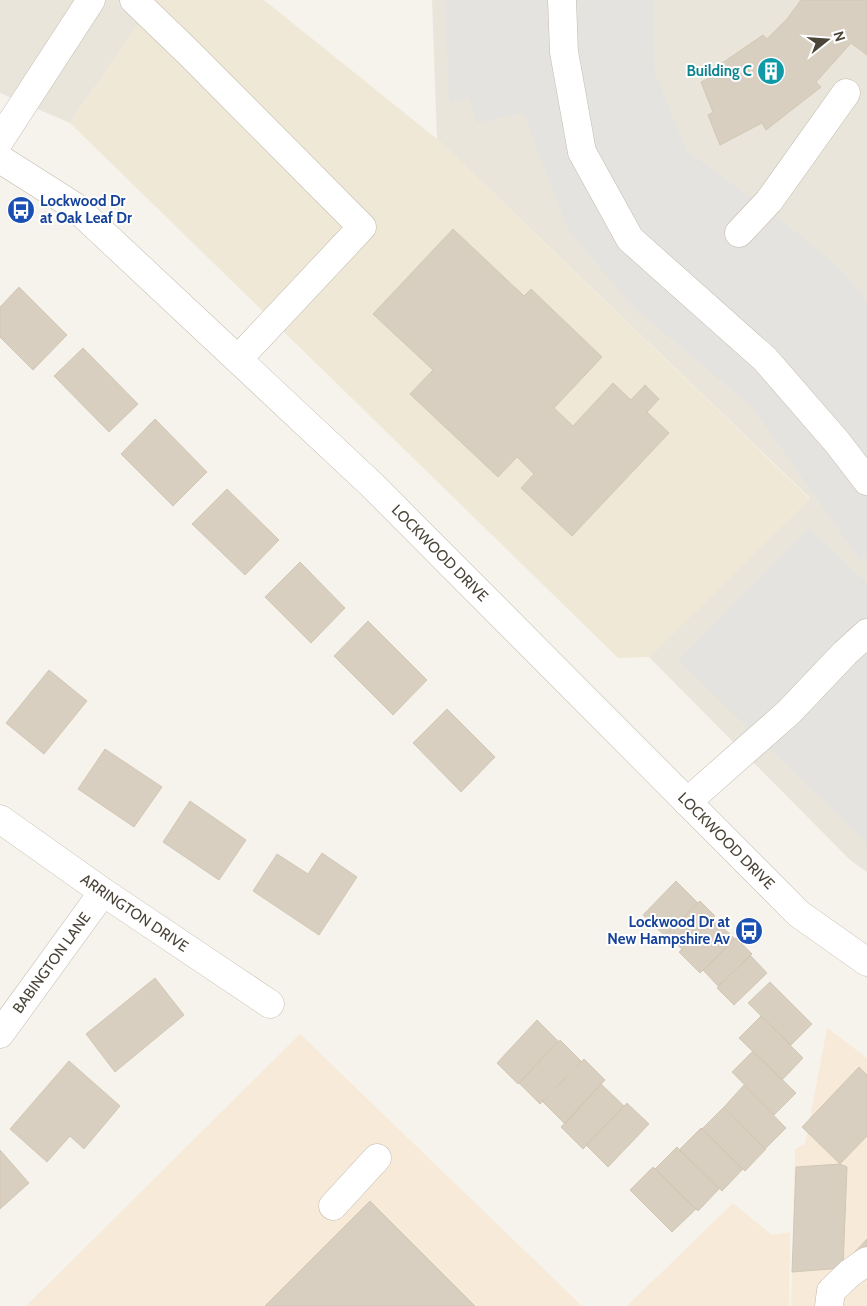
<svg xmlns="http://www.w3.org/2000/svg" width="867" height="1306" viewBox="0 0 867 1306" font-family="Cabin,sans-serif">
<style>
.residential{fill:#eae5da}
.commercial{fill:#f7ead8}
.education{fill:#efe8d6}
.parking{fill:#e5e3e0}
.building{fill:#d8cfc1;stroke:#d3c7b4}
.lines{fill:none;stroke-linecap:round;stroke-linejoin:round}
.minor-casing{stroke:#c2bbae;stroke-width:29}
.minor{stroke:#fff;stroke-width:28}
.labels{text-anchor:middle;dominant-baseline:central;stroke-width:4;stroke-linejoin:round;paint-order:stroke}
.culture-label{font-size:15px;font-weight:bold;fill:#0d838f;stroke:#fff;text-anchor:end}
.transit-label{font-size:15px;font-weight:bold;fill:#164399;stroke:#fff;text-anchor:start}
.street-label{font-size:15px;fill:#4b4439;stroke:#fff}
</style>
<rect width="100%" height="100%" fill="#f6f3ec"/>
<path class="residential" d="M0,0h155l-85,123 -70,-30z
M432,0h435v872l-17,-12 -201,-203 161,-159 -373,-359z"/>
<path class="commercial" d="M827,1028l35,26 5,5v247h-76l4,-157 10,-5z
M300,1034l282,272h-556z
M733,1203l39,32 18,-3 -1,74h-162z"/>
<path class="education" d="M155,0h109l173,139 373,360 -161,158 -31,1 -548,-535z"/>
<path class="parking" d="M445,0h208l2,73 32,78 93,68 61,50 26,32v112l-1,1 1,2v141l-7,3 -109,-154 -119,-100 -64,-76 -45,-117 -46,10 -8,-25 -20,6z
M809,528l58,55v260l-189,-183z"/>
<path class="building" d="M801,0h66v55l-16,-12 -35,39 5,5 -55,43 -4,-7 -42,22 -12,-30 5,-3 -12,-30 16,-8 -2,-6 48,-33 4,4 20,-20z
M453,229l71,67 7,-7 71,68 -48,51 19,18 40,-43 18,17 14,-15 14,14 -12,13 22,21 -97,103 -51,-48 13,-14 -17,-17 -19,20 -88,-83 23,-24 -60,-56z
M19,287l48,48 -34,35 -33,-33v-30z
M83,348l55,56 -29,28 -55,-56z
M155,419l52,53 -34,34 -52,-52z
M227,489l52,51 -34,35 -53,-51z
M300,562l45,46 -34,35 -46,-46z
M368,621l59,59 -34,35 -59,-59z
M49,670l38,31 -43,53 -38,-31z
M447,709l48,48 -34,35 -48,-49z
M105,749l57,38 -28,40 -56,-38z
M190,801l56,39 -27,40 -56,-38z
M322,853l35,24 -38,58 -66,-44 24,-37 31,20z
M676,881l22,22 -33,33 -22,-21z
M700,901l15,15 -33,33 -16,-15z
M713,918l22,21 -35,34 -21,-21z
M736,938l16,16 -34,32 -15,-16z
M750,955l17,18 -33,32 -17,-17z
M155,978l29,37 -69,57 -29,-38z
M770,982l42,42 -21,21 -43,-42z
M761,1016l42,42 -21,22 -43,-42z
M537,1020l21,21 -40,43 -21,-21z
M560,1040l21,21 -41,43 -21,-21z
M753,1051l43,42 -22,22 -42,-43z
M584,1059l21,21 -40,44 -22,-22z
M69,1061l51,45 -36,43 -14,-13 -23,26 -37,-33z
M859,1067l8,8v61l-27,28 -38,-37z
M601,1084l23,22 -41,43 -22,-22z
M744,1085l42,43 -21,21 -41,-42z
M627,1103l22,21 -41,43 -22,-22z
M724,1107l42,42 -21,22 -43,-42z
M701,1128l42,41 -21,22 -43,-41z
M677,1147l42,42 -21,22 -43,-42z
M0,1150l29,33 -29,26z
M840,1164l7,3 -4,101 -51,4 4,-105z
M653,1167l43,42 -24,23 -42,-42z
M370,1201l105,105h-210z
M867,1239v34l-16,-17z"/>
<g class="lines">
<g class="minor-casing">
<g id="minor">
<path d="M134,0l55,53 173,174 -124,132"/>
<path d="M562,0l2,52 18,100 48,87 135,120 72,83 30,39"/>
<path d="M0,140l91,-140"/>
<path id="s1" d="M0,159l74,47 298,279 427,429 68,48"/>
<path d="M739,233l30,-32 77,-108"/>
<path d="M687,802l102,-90 56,-59 22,-20"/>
<path id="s2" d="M0,819l103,73 167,112"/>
<path id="s3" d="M0,1034l103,-142"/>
<path d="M333,1206l44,-48"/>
<path d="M829,1306l2,-15 19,-18 17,-12"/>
</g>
</g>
<use href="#minor" class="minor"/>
</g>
<defs>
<g id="building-disc" transform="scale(1.4375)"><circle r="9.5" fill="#0f9aa8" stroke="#fff"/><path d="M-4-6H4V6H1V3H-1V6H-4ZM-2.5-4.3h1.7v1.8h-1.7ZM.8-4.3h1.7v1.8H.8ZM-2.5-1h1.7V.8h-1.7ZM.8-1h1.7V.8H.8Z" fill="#fff"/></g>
<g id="bus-disc" transform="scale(1.4375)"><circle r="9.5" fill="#1a4fb4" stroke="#fff"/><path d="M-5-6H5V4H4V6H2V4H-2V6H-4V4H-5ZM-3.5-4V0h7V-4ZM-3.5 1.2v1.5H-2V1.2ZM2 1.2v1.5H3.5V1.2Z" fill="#fff"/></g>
</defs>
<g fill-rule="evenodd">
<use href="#building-disc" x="771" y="71"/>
<use href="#bus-disc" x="21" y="210"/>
<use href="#bus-disc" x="749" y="931"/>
</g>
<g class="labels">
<g class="culture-label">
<text x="752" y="71">Building C</text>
</g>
<g class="transit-label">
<text x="40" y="201">Lockwood Dr<tspan x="40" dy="17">at Oak Leaf Dr</tspan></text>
<text x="730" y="922" text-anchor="end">Lockwood Dr at<tspan x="730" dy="17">New Hampshire Av</tspan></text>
</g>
<g class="street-label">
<text stroke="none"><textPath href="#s1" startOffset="592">LOCKWOOD DRIVE</textPath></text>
<text stroke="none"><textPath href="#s1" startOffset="998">LOCKWOOD DRIVE</textPath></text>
<text stroke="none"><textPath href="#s2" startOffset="164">ARRINGTON DRIVE</textPath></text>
<text stroke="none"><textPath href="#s3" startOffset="88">BABINGTON LANE</textPath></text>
</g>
</g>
<g transform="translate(827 40) rotate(73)" stroke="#ffffff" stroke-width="4" paint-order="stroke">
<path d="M0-4L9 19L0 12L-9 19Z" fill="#4b4439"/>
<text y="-8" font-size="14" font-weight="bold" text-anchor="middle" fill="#4b4439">N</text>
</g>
</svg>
